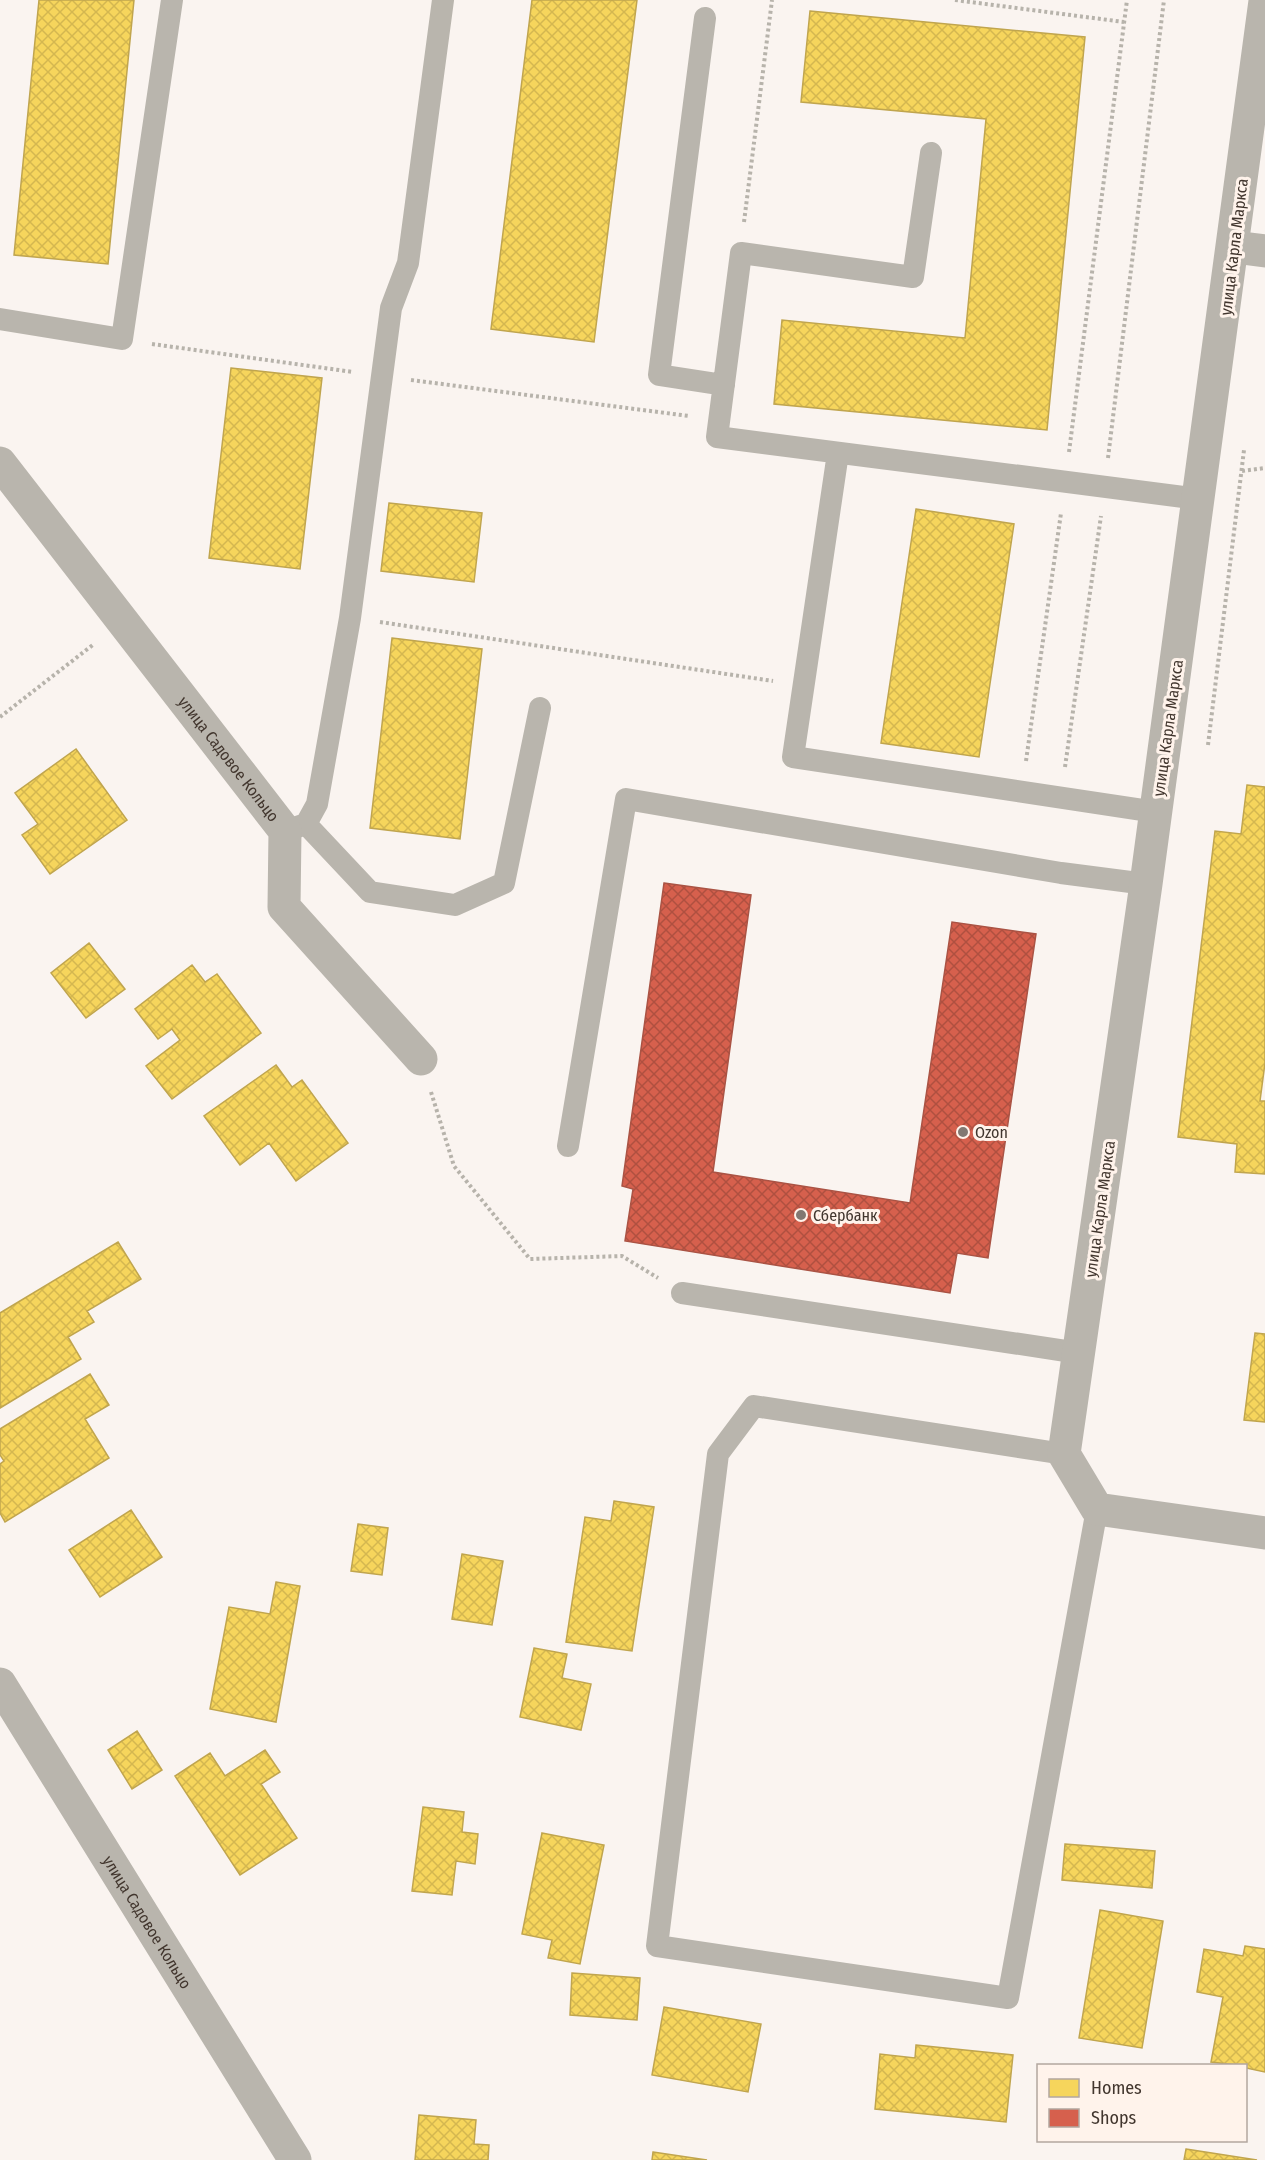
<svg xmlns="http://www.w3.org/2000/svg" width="1265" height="2160" viewBox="0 0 1265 2160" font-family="'Fira Sans Condensed',sans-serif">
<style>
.homes{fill:url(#homes-cross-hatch);stroke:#c0a54e;stroke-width:1.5}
.shops{fill:url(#shops-cross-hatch);stroke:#aa5344;stroke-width:1.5}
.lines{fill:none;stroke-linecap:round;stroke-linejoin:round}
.path{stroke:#b7b3ab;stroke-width:4;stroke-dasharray:3 3;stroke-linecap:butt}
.service{stroke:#b9b5ad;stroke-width:22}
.minor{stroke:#b9b5ad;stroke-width:33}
.poi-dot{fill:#827872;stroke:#fff3eb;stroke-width:2}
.labels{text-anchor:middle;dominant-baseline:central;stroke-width:6;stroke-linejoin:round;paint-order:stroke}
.street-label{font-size:16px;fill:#42362e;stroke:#fff3eb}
.poi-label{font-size:16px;fill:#42362e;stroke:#fff3eb;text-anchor:start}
</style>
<defs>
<pattern id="homes-cross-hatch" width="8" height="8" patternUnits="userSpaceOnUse" patternTransform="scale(1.5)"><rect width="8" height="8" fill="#f6d55c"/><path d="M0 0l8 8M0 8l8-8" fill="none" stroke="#d4b750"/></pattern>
<pattern id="shops-cross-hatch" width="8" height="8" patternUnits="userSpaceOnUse" patternTransform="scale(1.5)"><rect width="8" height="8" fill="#d6604d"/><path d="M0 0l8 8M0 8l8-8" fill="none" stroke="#af5040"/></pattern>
</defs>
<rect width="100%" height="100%" fill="#faf4f0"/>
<path class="homes" d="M39,0h95l-26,264 -94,-9z
M532,0h105l-43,342 -103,-13z
M810,11l275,26 -38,393 -273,-26 8,-84 183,18 21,-219 -185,-17z
M231,368l91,10 -22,191 -91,-11z
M389,503l93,10 -8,69 -93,-11z
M916,509l98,15 -35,233 -98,-14z
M392,638l90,11 -22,190 -90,-11z
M76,749l51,71 -77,54 -28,-39 16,-11 -23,-31z
M1247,785l18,2v276l-5,38h5v73l-30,-2 2,-28 -59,-7 37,-306 26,3z
M89,943l36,46 -39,29 -35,-45z
M192,965l13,17 12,-8 44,59 -89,66 -26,-33 34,-26 -8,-11 -14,10 -23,-30z
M276,1065l16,22 10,-7 46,63 -52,38 -27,-38 -29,22 -36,-49z
M118,1242l23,37 -54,32 7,11 -26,15 13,22 -81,49v-95z
M1255,1333l10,1v88l-21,-2z
M90,1374l19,31 -24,14 24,39 -104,64 -5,-9v-49l4,-3 -4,-6v-26z
M614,1501l40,6 -22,144 -66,-9 19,-125 26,4z
M131,1510l31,47 -62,40 -31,-47z
M358,1524l30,4 -6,47 -31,-4z
M462,1554l41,7 -11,64 -40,-6z
M276,1582l24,4 -24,136 -66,-13 19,-102 41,7z
M534,1648l33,6 -5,24 29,6 -10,46 -61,-13z
M137,1731l25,39 -30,19 -24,-39z
M265,1750l15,22 -19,12 36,54 -57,37 -65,-99 35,-23 15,23z
M423,1807l41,5 -2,20 16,2 -3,30 -19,-3 -4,34 -40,-4z
M542,1833l62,12 -24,119 -32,-6 4,-18 -30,-6z
M1065,1844l90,7 -3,37 -90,-8z
M1100,1910l63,11 -21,127 -63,-10z
M1245,1946l20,3v123l-19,-4v-2l-35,-4 12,-65 -26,-5 7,-43 39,7z
M572,1973l68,5 -3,42 -67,-5z
M664,2007l97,17 -13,68 -96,-17z
M916,2045l97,10 -7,67 -131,-13 5,-55 35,4z
M419,2115l57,5 -2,24 15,1 -1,15h-73z
M1186,2149l71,11h-73z
M653,2152l54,8h-55z"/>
<path class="shops" d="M664,883l87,12 -38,277 197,31 42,-281 84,12 -48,324 -31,-5 -7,40 -325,-52 8,-52 -11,-3z"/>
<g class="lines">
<path class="path" d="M955,0l169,22
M744,222l28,-222
M152,344l201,28
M411,380l278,36
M1069,452l58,-452
M1108,458l56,-458
M1242,471l23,-3
M380,622l393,59
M0,717l94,-73
M1208,745l36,-295
M1026,761l35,-248
M1065,767l36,-251
M431,1092l23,74 76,93 92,-3 36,22"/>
<path class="service" d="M705,18l-46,357 65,10
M931,153l-18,124 -172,-24 -24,184 482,62
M0,319l122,20 50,-339
M838,453l-45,304 363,55
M306,824l64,68 85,13 49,-22 36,-175
M285,831l21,-7 11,-20 33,-186 41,-310 17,-45 35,-263
M568,1146l58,-347 435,74 85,11
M682,1293l397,60
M1064,1454l-310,-48 -36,48 -61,492 351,52 89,-489"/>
<g class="minor">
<path d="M1265,1l-119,883 -82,570 33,55 168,24"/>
<path d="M1234,247l31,4"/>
<path id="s1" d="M0,463l285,368 -1,76 137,152"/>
<path id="s2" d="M0,1684l295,476"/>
</g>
</g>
<g class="poi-dot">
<circle cx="963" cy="1132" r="6"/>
<circle cx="801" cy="1215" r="6"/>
</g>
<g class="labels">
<g class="street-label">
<text transform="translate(1234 247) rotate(-83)">улица Карла Маркса</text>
<text transform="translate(1168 728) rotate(-82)">улица Карла Маркса</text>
<text stroke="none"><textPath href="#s1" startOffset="374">улица Садовое Кольцо</textPath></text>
<text transform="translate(1100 1209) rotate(-82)">улица Карла Маркса</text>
<text stroke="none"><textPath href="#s2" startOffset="280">улица Садовое Кольцо</textPath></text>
</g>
<g class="poi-label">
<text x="975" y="1132">Ozon</text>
<text x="813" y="1215">Сбербанк</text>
</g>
</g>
<rect x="1037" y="2064" width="210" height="78" fill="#fff3eb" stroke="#b3a79f" stroke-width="1.5"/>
<rect x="1049" y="2079" width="30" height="18" fill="#f6d55c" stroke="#b3a79f" stroke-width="1.5"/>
<text x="1091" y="2094" font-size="18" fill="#42362e">Homes</text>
<rect x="1049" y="2109" width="30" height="18" fill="#d6604d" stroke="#b3a79f" stroke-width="1.5"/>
<text x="1091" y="2124" font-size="18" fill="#42362e">Shops</text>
</svg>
